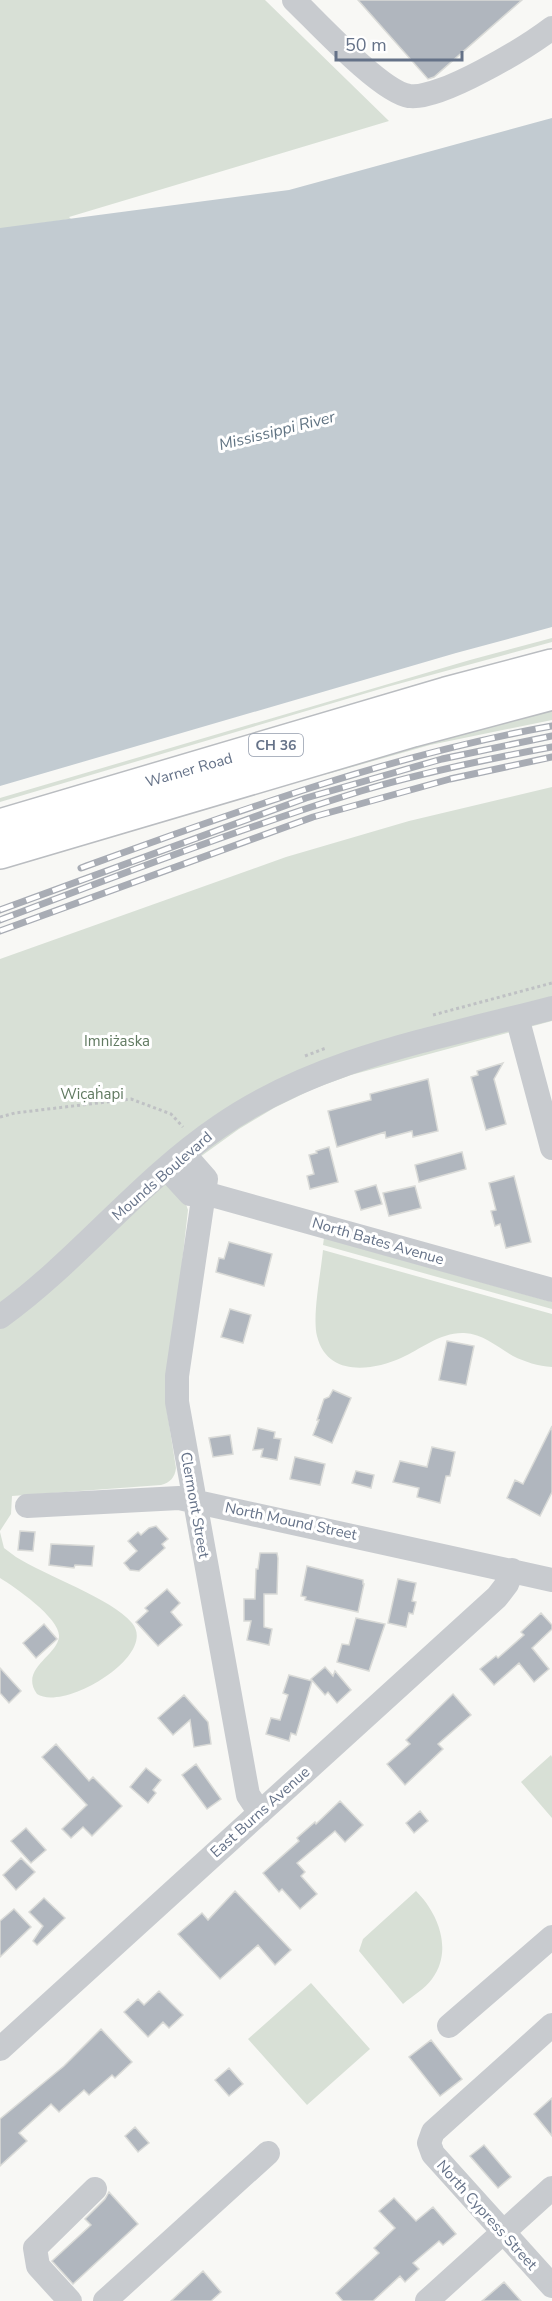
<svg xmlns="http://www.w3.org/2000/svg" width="552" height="2301" viewBox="0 0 552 2301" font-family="'Nunito Sans',sans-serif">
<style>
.green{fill:#d8e0d6}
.water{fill:#c2cbd1}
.building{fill:#b0b6be;stroke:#d9dad7;stroke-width:1.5}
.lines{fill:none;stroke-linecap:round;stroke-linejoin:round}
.highway-casing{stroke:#babdc1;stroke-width:36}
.path{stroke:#bfc1c4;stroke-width:3;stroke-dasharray:3 3;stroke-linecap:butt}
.minor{stroke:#c8cbcf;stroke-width:24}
.highway{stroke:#fff;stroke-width:33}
.rail-casing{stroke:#a8acb4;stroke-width:7}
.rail{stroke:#fff;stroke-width:4.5;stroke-dasharray:14;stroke-linecap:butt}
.labels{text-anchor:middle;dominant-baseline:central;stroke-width:6;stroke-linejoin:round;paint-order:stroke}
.shield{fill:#fff;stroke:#939cac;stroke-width:1.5}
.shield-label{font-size:14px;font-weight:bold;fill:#657288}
.street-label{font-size:15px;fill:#657288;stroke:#fff}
.park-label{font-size:15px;fill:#617a61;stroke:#fff}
.water-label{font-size:16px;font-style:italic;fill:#617483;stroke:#fff}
</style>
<rect width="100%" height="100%" fill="#f8f8f5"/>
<path class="green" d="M0,0h265l124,121 -320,96 2,2 -71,10z
M552,638v4l-165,45 -387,115v-4l470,-138z
M552,705v15l-122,25 -99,28 -43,10z
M552,787v234l-201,54 -38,14 -39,19 -35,21 -39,28 -14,47 2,6 -22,195 10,63c-1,9 -6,15 -15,17l-149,11 -1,18 -11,17v-572l286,-102 123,-36z
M324,1238l228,64v7l-229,-64z
M323,1250l229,64v53c-14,-1 -27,-5 -39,-11 -16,-9 -29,-22 -49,-23 -23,-1 -43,16 -63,25 -29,13 -74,19 -84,-22 -5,-20 4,-64 6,-86z
M0,1532l4,16 12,9c30,19 95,41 116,66 27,32 -68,89 -95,71 -18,-25 20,-38 22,-57 2,-18 -44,-50 -59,-59z
M551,1755l1,2v61l-31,-36z
M416,1891c23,23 37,60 16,88 -7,10 -20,17 -29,25l-44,-53 4,-12z
M311,1983l59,66 -63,56 -59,-66z"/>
<path class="water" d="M552,118v509l-96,26 -456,133v-558l289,-38z"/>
<path class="building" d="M358,0h164l-88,77 -6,2z
M503,1063l-9,16 12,45 -20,6 -15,-53 7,-2 -1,-4z
M428,1079l10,52 -25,6 -1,-6 -26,7 -1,-6 -48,15 -9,-36 43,-11 -1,-6z
M329,1147l9,35 -28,7 -3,-13 7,-2 -5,-19 8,-2 -1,-2z
M462,1152l4,17 -47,13 -4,-17z
M514,1176l17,66 -25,6 -6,-24 -5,2 -4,-15 5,-1 -7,-27z
M376,1185l6,19 -21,6 -6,-19z
M415,1186l6,22 -32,8 -6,-23z
M229,1242l43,12 -8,32 -48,-14 3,-14 5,1z
M230,1309l21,6 -8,28 -22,-6z
M447,1341l27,5 -8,39 -27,-5z
M333,1390l18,8 -19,45 -19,-8 6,-15h-2l7,-21 5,-2z
M552,1426v66l-12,24 -33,-18 8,-18 8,4z
M258,1428l17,4 -1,6 7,1 -4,21 -16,-3 2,-8 -10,1z
M230,1435l3,19 -20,3 -4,-19z
M432,1447l23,5 -5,24h-4l-6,27 -23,-6 2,-9 -26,-6 7,-21 27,6z
M295,1457l30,7 -5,21 -30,-6z
M356,1471l18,4 -3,13 -19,-5z
M156,1526l12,13 -6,5 3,4 -26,23 -9,-1 -6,-7 13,-12 -9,-10 10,-9 3,3 8,-7z
M20,1531l15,1 -2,19 -15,-1z
M51,1544l43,2 -2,20 -17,-1 -1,3 -25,-3z
M260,1553h17l1,5 -1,36h-13v33l8,2 -3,16 -22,-5 4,-19h-7v-22h11l1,-30h2z
M307,1566l56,14v4h1l-6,28 -53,-12 1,-3 -5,-1z
M398,1579l18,4 -4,18 4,1 -3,12 -4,-1 -3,14 -18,-4z
M167,1589l13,14 -9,9 11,13 -24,21 -22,-24 12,-11 -3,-3z
M541,1613l11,12v4l-20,19 17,21 -15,13 -15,-19 -25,22 -14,-16 16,-13 2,2 26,-23 -3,-3z
M356,1618l29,6 -16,47 -32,-9 5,-18 7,1z
M44,1624l13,15 -21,19 -13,-15z
M325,1667l8,9 2,-5 16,19 -14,13 -9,-11 -3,3 -14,-16z
M0,1668l21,23 -12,12 -9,-10z
M289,1675l23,6 -16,54 -5,-2 -2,8 -23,-7 5,-16 9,2 8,-25 -5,-2z
M453,1694l18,21 -33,29 5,5 -38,36 -18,-21 23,-20 -4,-4z
M184,1695l24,27 3,22 -17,3 -4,-27 -17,15 -15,-17z
M56,1744l33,37 4,-4 29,29 -30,30 -9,-9 -12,11 -9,-9 25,-24 -45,-48z
M196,1764l25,35 -14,10 -25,-34z
M146,1768l15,12 -8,10 3,3 -8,10 -18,-16z
M340,1801l23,24 -18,17 -10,-11 -38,32 8,9 -4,4 16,18 -17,15 -18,-20 -3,3 -16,-19 36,-32 -2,-3 18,-16 1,2z
M420,1811l8,10 -14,12 -8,-10z
M26,1828l20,22 -15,13 -20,-22z
M21,1858l14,14 -19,18 -13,-15z
M235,1891l56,59 -16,15 -17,-20 -38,34 -42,-45 24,-21 6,7z
M44,1898l21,20 -28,27 -4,-4 10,-15 -14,-14z
M14,1909l17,18 -31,30v-36z
M159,1991l24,24 -14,13 -6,-6 -15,15 -24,-25 14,-13 6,6z
M101,2029l31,33 -17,16 -3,-3 -23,20 -5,-5 -25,22 -8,-8 -32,29 8,8 -27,25v-47l64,-53z
M431,2040l31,39 -22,17 -31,-39z
M229,2068l14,16 -14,12 -14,-16z
M552,2098v38l-18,-22z
M135,2127l14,16 -11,9 -13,-16z
M484,2145l27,32 -13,11 -28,-32z
M109,2192l29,32 -65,60 -21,-23 39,-36 -6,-6 20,-20z
M394,2198l22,23 17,-14 23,27 -13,11 -4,-4 -26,22 6,6 -14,13 -5,-6 -27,25h-30l-7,-8 43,-40 -5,-5 21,-20 -16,-17z
M203,2271l18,21 -10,9h-40z
M504,2282l17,19h-39z"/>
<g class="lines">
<g class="highway-casing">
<path id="highway" d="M0,826l446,-132 106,-28
M0,852l413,-122 139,-37"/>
</g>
<path class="path" d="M433,1015l119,-32
M305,1056l21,-8
M0,1117l15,-4 116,-14 40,15 12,13"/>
<path class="minor" d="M294,0c23,22 87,92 115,96 30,5 118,-49 143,-68
M517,1017l35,131
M184,1154l22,25 -29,197v26l71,393 12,18
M167,1169l23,25h18l344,96
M0,1317c79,-57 139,-136 220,-191 98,-68 219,-88 332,-118
M27,1506l152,-8 373,82
M552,2025l-119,107 -4,11 4,11 119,132
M449,2026l103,-89
M0,2049l497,-452 10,-13 5,-14
M70,2301l-32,-35 -3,-18 60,-59
M105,2301l163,-148
M427,2301l125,-113"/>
<use href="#highway" class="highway"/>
<g class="rail-casing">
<path id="rail" d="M81,868c157,-57 306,-112 471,-142
M0,910l306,-112 136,-39 110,-23
M0,920c119,-45 239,-91 361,-129 63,-19 127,-32 191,-44
M0,931l313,-114 137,-38 102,-22"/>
</g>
<use href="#rail" class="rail"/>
</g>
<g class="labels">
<rect class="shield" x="249" y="734" width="54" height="22" rx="4.5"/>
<g class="shield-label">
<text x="276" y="745">CH 36</text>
</g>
<g class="street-label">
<text transform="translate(189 770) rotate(-16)">Warner Road</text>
<text transform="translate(162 1176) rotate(-41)">Mounds Boulevard</text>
<text transform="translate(378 1241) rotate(16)">North Bates Avenue</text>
<text transform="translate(195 1505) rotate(80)">Clermont Street</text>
<text transform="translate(291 1521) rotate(12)">North Mound Street</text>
<text transform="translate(260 1812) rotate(-42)">East Burns Avenue</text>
<text transform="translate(487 2215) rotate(48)">North Cypress Street</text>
</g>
<g class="park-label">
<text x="117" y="1041">Imniżaska</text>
<text x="92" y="1094">Wic̣aḣapi</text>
</g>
<g class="water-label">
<text transform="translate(277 431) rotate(-14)">Mississippi River</text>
</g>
</g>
<path d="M336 51v9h126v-9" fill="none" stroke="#657288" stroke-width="3"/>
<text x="345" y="51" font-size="18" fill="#657288" stroke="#ffffff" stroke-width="4.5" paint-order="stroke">50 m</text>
</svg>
